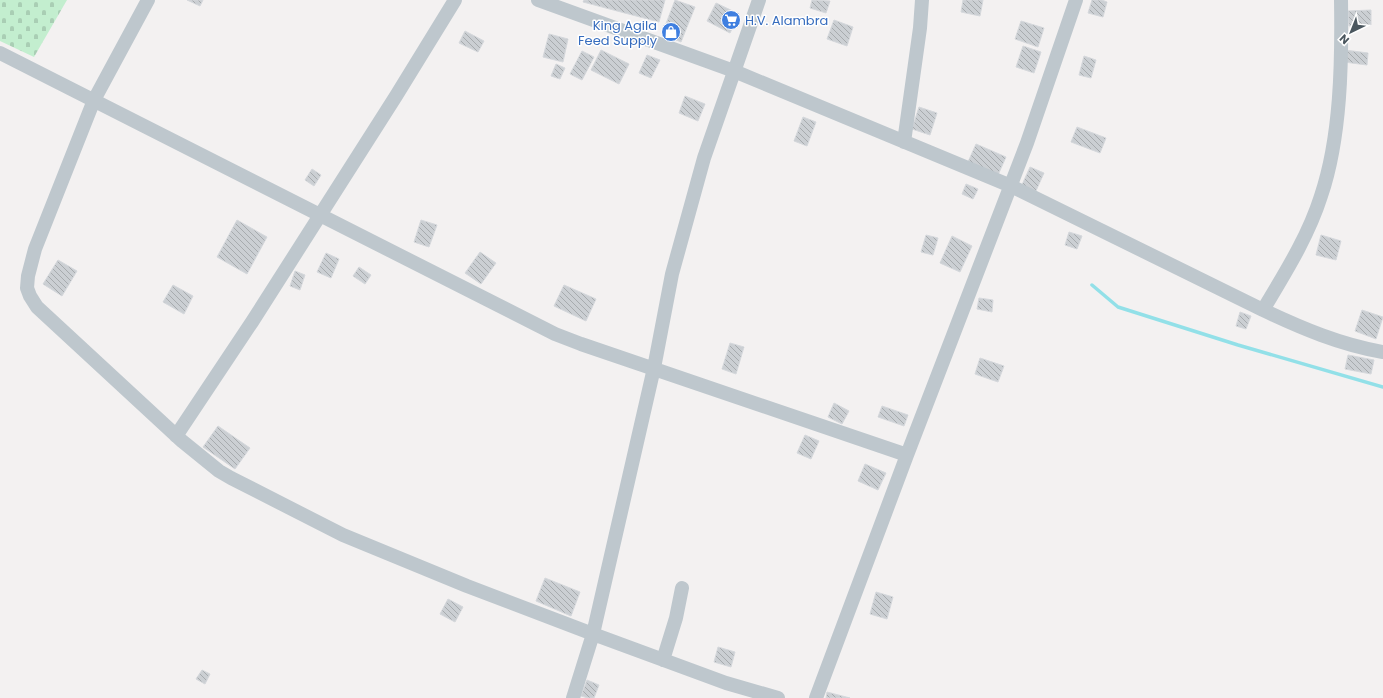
<svg xmlns="http://www.w3.org/2000/svg" width="1383" height="698" viewBox="0 0 1383 698" font-family="Poppins,sans-serif">
<style>
.cemetery{fill:url(#cemetery-stones)}
.lines{fill:none;stroke-linecap:round;stroke-linejoin:round}
.stream{stroke:#92e0e8;stroke-width:3.5}
.building{fill:url(#building-back-hatch);stroke:#d5d8dc}
.minor{stroke:#bec7cd;stroke-width:14}
.labels{text-anchor:middle;dominant-baseline:central;stroke-width:3;stroke-linejoin:round;paint-order:stroke}
.shop-label{font-size:13px;fill:#366cbe;stroke:#fff;text-anchor:start}
</style>
<defs>
<pattern id="cemetery-stones" width="16" height="16" patternUnits="userSpaceOnUse"><rect width="16" height="16" fill="#c3eecf"/><path d="M2 7V4a2 2 0 0 1 4 0v3zM10 15v-3a2 2 0 0 1 4 0v3z" fill="#a9ceb4"/></pattern>
<pattern id="building-back-hatch" width="6" height="6" patternUnits="userSpaceOnUse"><rect width="6" height="6" fill="#cbcfd3"/><path d="M-1 5l2 2M0 0l6 6M5-1l2 2" fill="none" stroke="#a7abae"/></pattern>
</defs>
<rect width="100%" height="100%" fill="#f3f1f1"/>
<path class="cemetery" d="M0,0h67l-33,57 -34,-16z"/>
<g class="lines">
<path class="stream" d="M1092,285l26,22 120,38 145,42"/>
</g>
<path class="building" d="M187,0h16l-3,6z
M584,0h81l-6,22 -76,-20z
M675,0l20,7 -14,35 -19,-8z
M812,0l18,1 -4,12 -16,-5z
M963,0h20l-3,16 -19,-4z
M1092,0h10l5,2 -4,15 -15,-4z
M716,3l23,11 -9,19 -23,-12z
M1371,10v15l-22,1 -1,-15z
M834,20l19,7 -6,19 -20,-7z
M1021,21l23,7 -6,19 -23,-8z
M465,31l19,10 -6,11 -19,-9z
M549,34l19,5 -5,23 -20,-5z
M1023,46l18,6 -7,21 -18,-6z
M601,50l28,14 -10,20 -28,-14z
M1345,50l23,3 -1,12 -23,-3z
M582,51l12,6 -12,23 -12,-6z
M647,55l13,5 -9,18 -12,-5z
M1084,56l12,4 -5,18 -12,-3z
M556,64l9,4 -5,11 -9,-3z
M685,96l20,8 -7,17 -19,-8z
M919,107l18,6 -7,22 -18,-6z
M803,117l13,5 -9,24 -13,-5z
M1077,127l29,11 -6,15 -29,-11z
M976,144l30,13 -8,18 -30,-13z
M1030,167l14,6 -9,20 -14,-6z
M312,169l9,6 -7,11 -9,-6z
M966,184l12,5 -5,10 -11,-5z
M237,220l30,17 -20,37 -30,-17z
M421,220l16,5 -8,22 -15,-5z
M1069,232l13,4 -5,13 -12,-4z
M926,235l12,3 -5,17 -12,-3z
M1321,235l20,6 -5,19 -20,-5z
M952,236l20,10 -12,26 -20,-9z
M480,252l16,11 -15,21 -16,-11z
M326,253l13,6 -8,19 -14,-6z
M58,260l19,11 -15,25 -19,-12z
M359,267l12,8 -6,9 -12,-8z
M295,271l10,4 -5,15 -10,-4z
M173,285l20,11 -9,18 -21,-12z
M564,285l32,14 -10,22 -32,-15z
M979,298l14,2 -1,12 -15,-3z
M1362,310l21,7 -7,22 -21,-8z
M1240,312l11,4 -5,13 -10,-3z
M730,343l14,4 -8,27 -14,-5z
M1348,355l26,5 -3,14 -26,-5z
M980,358l24,8 -6,16 -23,-8z
M834,403l15,8 -7,13 -14,-7z
M882,406l26,9 -4,11 -26,-9z
M218,426l32,22 -15,21 -32,-22z
M805,435l14,6 -8,18 -14,-6z
M865,464l21,9 -8,17 -20,-9z
M545,578l35,14 -9,24 -35,-15z
M876,592l17,5 -6,22 -17,-5z
M448,599l15,8 -8,15 -15,-8z
M718,647l17,5 -4,15 -17,-5z
M202,670l8,4 -5,10 -9,-5z
M587,680l12,5 -5,13h-6l-7,-2z
M827,692l23,6h-24z"/>
<g class="lines">
<path class="minor" d="M148,0l-54,100 -59,149 -7,27 -1,12 3,8 7,11 145,134 37,30 12,7 112,57 124,51 126,48 133,49 52,15
M538,0l196,71 277,115 252,124c22,-37 45,-73 58,-114 20,-59 21,-134 20,-196
M0,53l555,281 26,10 326,111
M904,142l16,-114 2,-28
M1263,310c38,18 78,35 120,42
M176,436l76,-114 144,-226 59,-96
M663,660l13,-42 6,-30
M573,698l20,-64 61,-266 18,-94 32,-116 55,-158
M816,698l91,-243 120,-312 49,-143"/>
</g>
<defs>
<g id="supermarket-disc" transform="scale(1)"><circle r="9.5" fill="#3f7fe0" stroke="#fff"/><path d="M-6-5.5h2.5l.6 2H6L4.5 2H-2.5L-4.4-4H-6ZM-1.5 3.2a1.3 1.3 0 1 0 .1 0ZM3 3.2a1.3 1.3 0 1 0 .1 0Z" fill="#fff"/></g>
<g id="shop-disc" transform="scale(1)"><circle r="9.5" fill="#3f7fe0" stroke="#fff"/><path d="M-5-2.5h2.3a2.7 3.5 0 0 1 5.4 0H5L5.5 6h-11ZM-1.5-2.5h3a1.5 2.3 0 0 0-3 0Z" fill="#fff"/></g>
</defs>
<g fill-rule="evenodd">
<use href="#supermarket-disc" x="731" y="20"/>
<use href="#shop-disc" x="671" y="32"/>
</g>
<g class="labels">
<g class="shop-label">
<text x="745" y="20">H.V. Alambra</text>
<text x="657" y="25" text-anchor="end">King Agila<tspan x="657" dy="15">Feed Supply</tspan></text>
</g>
</g>
<g transform="translate(1351 32) rotate(223)" stroke="#ffffff" stroke-width="3" paint-order="stroke">
<path d="M0-3L7 15L0 10L-7 15Z" fill="#4a565e"/>
<text y="-6" font-size="11" font-weight="bold" text-anchor="middle" fill="#4a565e">N</text>
</g>
</svg>
